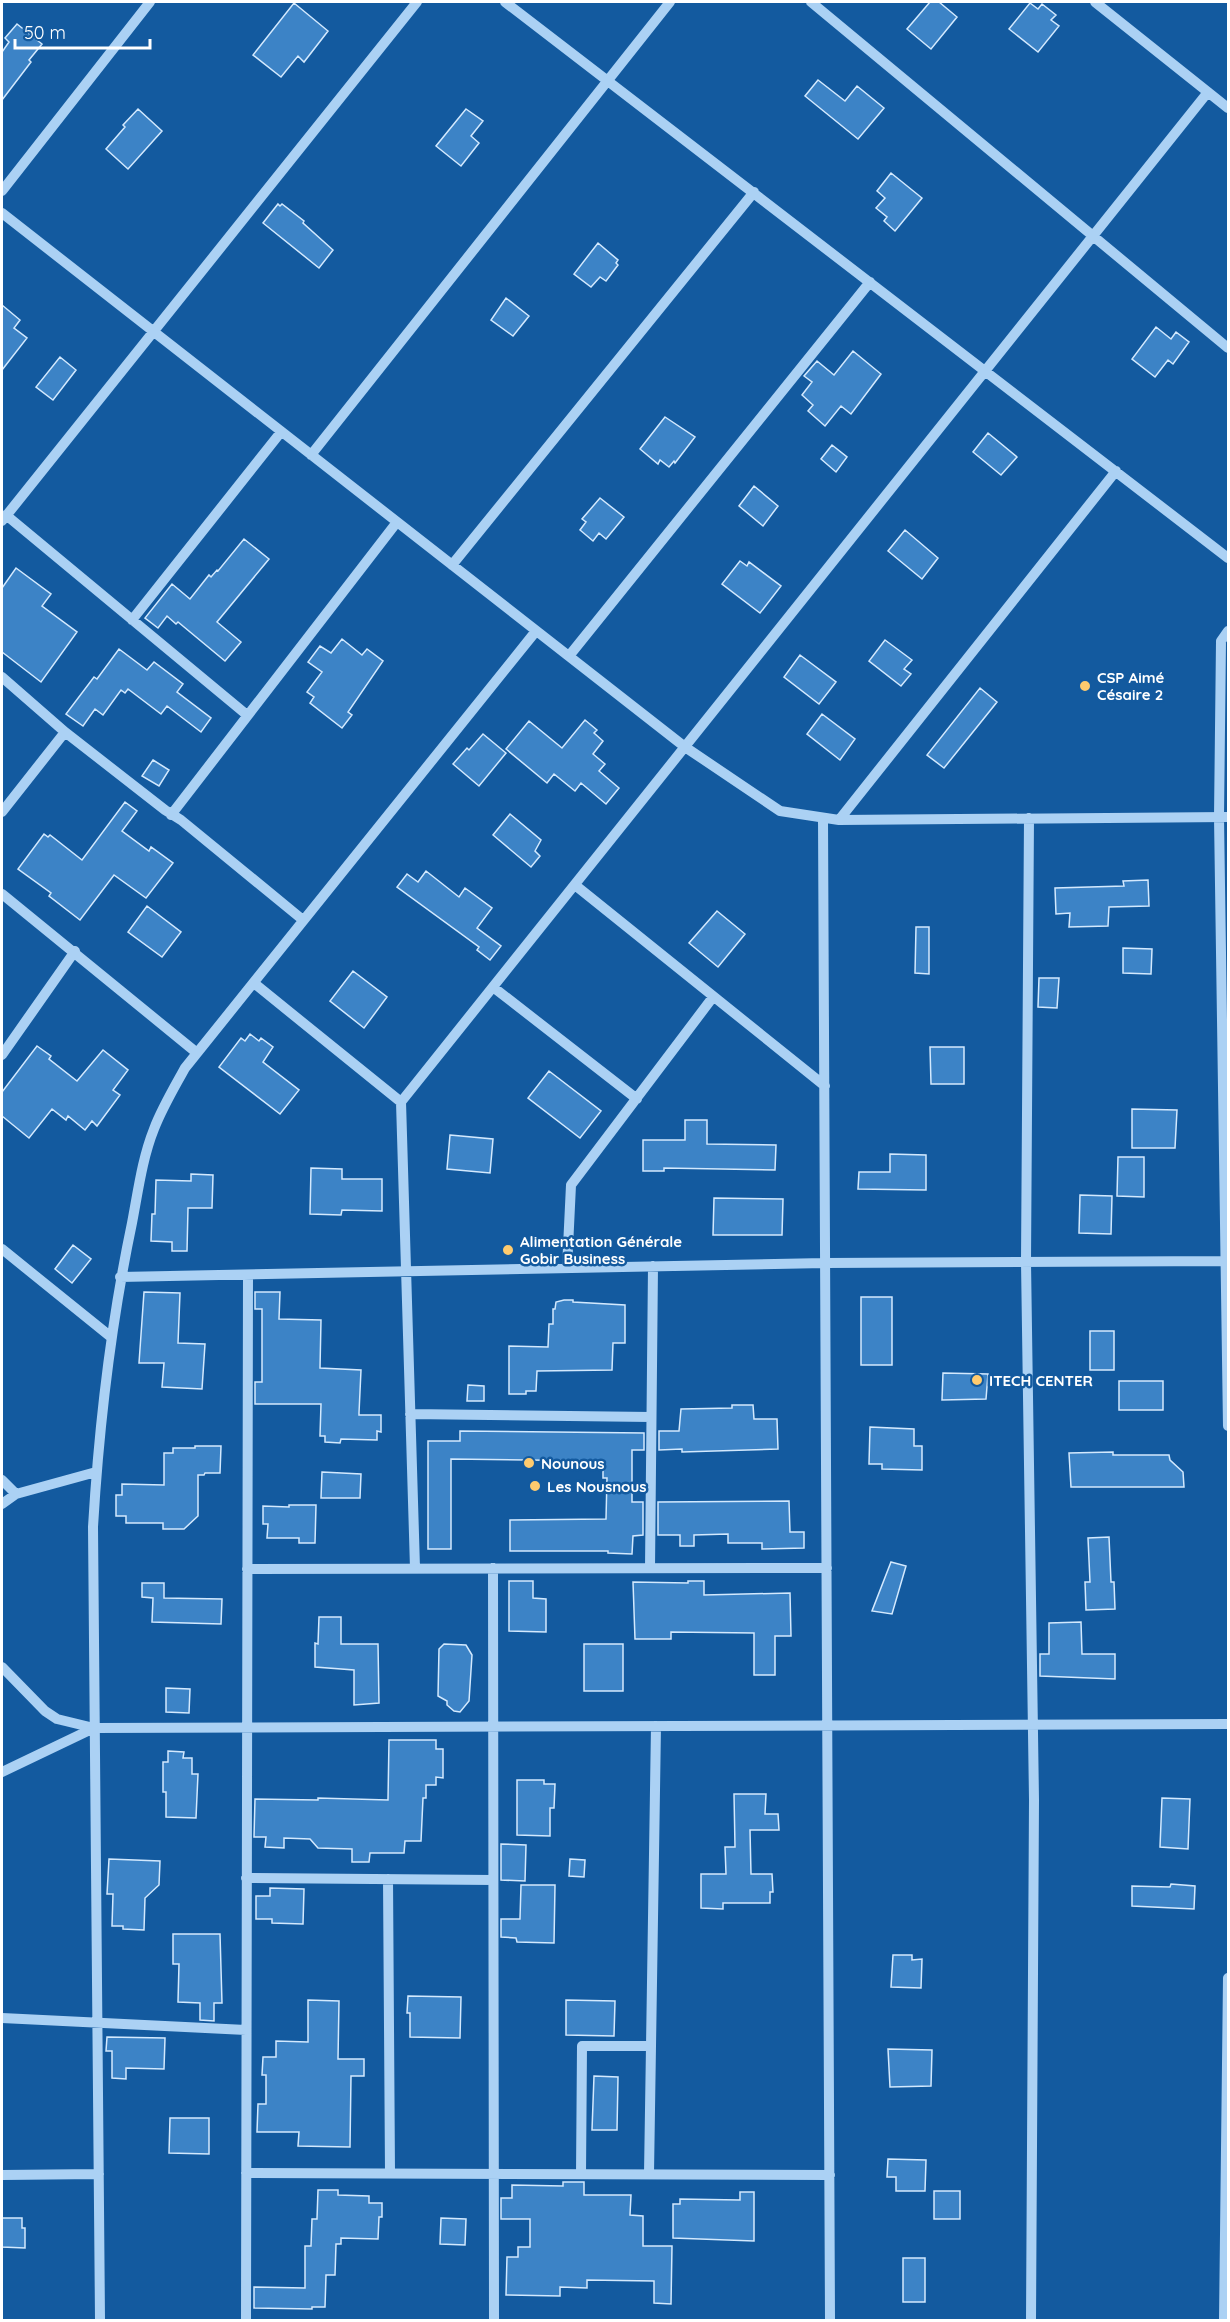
<svg xmlns="http://www.w3.org/2000/svg" width="1230" height="2322" viewBox="0 0 1230 2322" font-family="Quicksand,sans-serif">
<style>
.building{fill:#3c83c6;stroke:#d3e9fe;stroke-width:1.5}
.lines{fill:none;stroke-linecap:round;stroke-linejoin:round}
.minor{stroke:#abd1f4;stroke-width:10}
.poi-dot{fill:#ffcb6e;stroke:#135a9f;stroke-width:2}
.labels{text-anchor:middle;dominant-baseline:central;stroke-width:5;stroke-linejoin:round;paint-order:stroke}
.poi-label{font-size:15px;font-weight:bold;fill:#fff;stroke:#135a9f;text-anchor:start}
</style>
<rect width="100%" height="100%" fill="#135a9f"/>
<path class="building" d="M930,2h9l18,15 -26,32 -24,-20z
M294,3l34,28 -24,31 -6,-6 -17,21 -28,-22z
M1030,3l8,6 4,-5 14,11 -5,5 8,6 -21,26 -29,-23z
M17,24l25,20 -13,16 2,2 -29,38v-48l7,-10 -4,-4z
M818,80l27,21 12,-15 27,22 -26,31 -53,-43z
M138,109l24,22 -34,38 -22,-20 19,-22 -2,-2z
M466,109l17,12 -12,15 8,7 -18,23 -25,-20z
M891,173l31,25 -27,33 -11,-10 3,-4 -11,-9 9,-10 -8,-7z
M278,204l2,2 2,-2 22,17 -1,2 30,27 -14,18 -56,-45z
M598,243l20,17 -2,3 2,2 -12,16 -6,-4 -9,10 -17,-13z
M506,298l23,18 -16,20 -22,-16z
M2,305l18,15 -6,8 13,10 -25,32z
M1156,327l15,12 5,-7 13,10 -16,22 -5,-4 -13,17 -23,-18z
M853,351l28,23 -30,40 -10,-8 -16,20 -17,-15 5,-6 -11,-10 10,-13 -8,-6 13,-15 17,14z
M60,357l16,13 -23,30 -17,-13z
M665,417l30,20 -20,26 -1,-2 -5,6 -9,-7 -2,4 -18,-15z
M988,433l29,24 -16,18 -28,-23z
M832,445l15,12 -11,15 -15,-13z
M754,486l24,20 -15,20 -24,-20z
M600,498l24,19 -18,22 -7,-6 -6,8 -13,-11 6,-8 -4,-3z
M905,530l33,28 -16,21 -34,-28z
M244,539l25,20 -52,63 24,20 -16,19 -47,-39 -2,2 -9,-8 -9,12 -13,-10 27,-34 18,15 19,-24 2,2 6,-7 1,1z
M740,561l7,5 2,-4 32,24 -21,27 -38,-29z
M16,568l35,26 -9,12 35,26 -36,50 -39,-30v-64z
M342,639l20,16 5,-6 16,12 -35,51 4,3 -10,13 -32,-25 4,-6 -7,-5 15,-20 -14,-10 12,-16 11,7z
M885,640l27,20 -8,9 7,5 -10,12 -32,-25z
M119,649l28,21 7,-8 29,22 -6,8 34,26 -10,14 -34,-26 -6,8 -33,-25 -3,4 -4,-3 -18,25 -8,-6 -12,17 -17,-12 28,-37 3,2z
M800,655l36,27 -17,22 -35,-27z
M980,688l17,14 -53,66 -17,-13z
M822,714l33,25 -15,21 -33,-26z
M585,720l12,10 -3,3 9,8 -10,13 12,10 -6,7 20,17 -13,16 -25,-21 -6,8 -21,-17 -7,9 -41,-34 23,-28 33,27z
M483,734l23,19 -27,33 -26,-22 14,-16 2,2z
M153,760l16,10 -10,16 -17,-10z
M125,802l12,9 -15,20 27,20 2,-4 22,16 -27,35 -32,-23 -34,45 -31,-24 2,-3 -33,-24 26,-35 4,3 2,-2 32,25z
M510,814l31,26 -6,11 5,5 -9,11 -38,-32z
M426,871l33,26 6,-9 27,20 -15,20 24,18 -11,14 -13,-10 2,-3 -82,-60 10,-13 11,8z
M1148,880l1,26 -40,1 -1,19 -39,1 1,-14 -14,1 -1,-26 69,-2 -1,-5z
M147,906l34,26 -19,25 -34,-25z
M717,911l28,23 -27,33 -29,-24z
M916,927h13v47l-14,-1z
M1123,948l29,1 -1,25 -28,-1z
M353,971l34,26 -23,31 -34,-27z
M1039,978h20l-2,30 -19,-1z
M250,1034l9,7 2,-3 12,9 -10,15 36,28 -19,24 -61,-47 22,-29 4,3z
M37,1046l14,10 -2,3 28,22 26,-31 25,20 -15,20 7,5 -23,31 -5,-5 -7,9 -17,-14 -2,4 -14,-11 -23,29 -27,-22v-24z
M930,1047h34v37h-33z
M549,1071l52,40 -21,27 -52,-40z
M1132,1109l45,1 -2,38h-43z
M685,1120h22v24l69,1 -1,25 -111,-2v3h-21v-31h42z
M450,1135l43,4 -3,34 -43,-4z
M890,1154l36,1v35l-68,-1 1,-17h31z
M1118,1157h26v40l-27,-1z
M311,1168l31,1v10h40v32l-40,-1 -1,5 -31,-1z
M191,1174l22,1 -1,33h-24l-1,43h-15v-9l-21,-1 1,-27h3l1,-34 35,1z
M1080,1195l32,1 -1,38 -32,-1z
M714,1198l69,1 -1,36h-69z
M73,1245l18,14 -19,24 -17,-14z
M144,1292l36,1 -2,50 27,1 -3,45 -40,-2 2,-24h-25z
M255,1292h25l-1,27 42,1 -1,48 41,2 -2,43v2h22v17l-4,-1v9l-36,-1 -1,4 -15,-1v-6h-5l1,-32h-66v-22h7v-73h-7z
M861,1297h31v68h-31z
M564,1300h9v2l52,3v38h-12l-1,27 -75,1 -1,20h-10v3h-17v-48l39,1 1,-23h4v-15h2l1,-7z
M1090,1331h24v39h-24z
M943,1373l45,1 -2,25 -44,1z
M1119,1381h44v29h-44z
M468,1385l16,1v15h-17z
M732,1405h21l1,14h23l1,30 -96,3v-3l-23,1v-19h20l2,-22 51,-1z
M870,1427l44,2v17h8v24l-40,-1v-5h-13z
M460,1431l184,2v17h-12v52h11v33l-10,1 -1,18 -24,-1v-2h-98v-31l96,-1 1,-41h-4v-17l-152,-2v90h-23v-108h32z
M195,1446h26l-1,27h-15l-1,2h-6v41l-14,13h-21v-6h-37v-7h-10v-21h6v-11l42,1v-32h9v-5h22z
M1113,1452v3h56l1,5 13,12 1,15h-113l-2,-34z
M322,1472l39,2 -1,24h-39z
M789,1501l1,31h14v16l-42,1v-6h-34v-9l-34,1v11h-14v-11h-22v-33z
M289,1505h27l-1,38h-16v-5h-32l1,-14h-5v-18l26,1z
M1109,1537l2,45h3l1,27 -29,1 -1,-28h5l-2,-44z
M891,1562l15,4 -14,48 -20,-3z
M509,1581h24v17l13,1v33l-37,-1z
M688,1581h16v14l86,-2 1,43h-16v39h-21v-42l-83,-1v7h-36l-2,-57 55,1z
M142,1583h22v15l58,1 -1,25 -69,-2 1,-24 -11,-1z
M319,1617h22v27h37l1,59 -25,2v-35l-39,-3v-24l3,1z
M1081,1622l1,32h33v25l-75,-3v-22h9v-31z
M444,1644l22,1 6,10 -3,46 -9,11 -6,-1 -7,-6v-4l-9,-5 1,-47z
M584,1644h39v47h-39z
M166,1688l24,1 -1,24 -23,-1z
M389,1740h47v9h7v29l-7,-1v8h-10v13h-3l-2,43h-16l-1,12h-34l-1,9h-17v-13l-34,-1 -8,-9 -26,-1v10l-19,-1 1,-10h-12l1,-38 63,1v-2l70,2z
M168,1751l16,1 -1,6h9v16h6l-2,44 -30,-1v-25h-3v-30h5z
M517,1780h27v4h11l-1,24h-4v28l-33,-1z
M734,1794h32l-1,20h13l1,16h-29l1,44h21l1,18h-3v11h-47v6l-22,-1v-34h25l-1,-27h10z
M1162,1798l28,1 -2,50 -28,-2z
M501,1844l25,1 -1,36 -24,-1z
M109,1859l51,2 -1,24 -14,13 -1,32 -21,-1v-3h-11l1,-32h-6z
M570,1859l15,1 -1,17 -15,-1z
M1171,1884l24,2 -1,23 -62,-3v-20l38,1z
M521,1885h34l-1,58 -37,-1 -1,-4 -15,-1v-18h19z
M270,1888l34,1 -1,35 -31,-1v-4h-16v-23h14z
M173,1934h47l2,69h-8v18l-14,-1v-17l-22,-1 1,-38h-6z
M893,1955h19v5l10,-1 -1,29 -30,-1z
M408,1996l53,1 -1,41 -50,-1v-24h-3z
M308,2000l31,1 -1,58h26v17h-13l-1,71 -52,-1 1,-14h-42l1,-28h8v-29h-4l1,-18h13v-16l32,1z
M566,2000l49,1 -1,35 -48,-1z
M107,2037l58,1 -1,31 -38,-1v11l-14,-1v-27h-6z
M888,2049l44,1 -1,36 -41,1z
M594,2076l24,1 -1,53h-25z
M170,2118h39v36l-40,-1z
M888,2159l38,1 -1,31h-29v-14h-9z
M563,2182h21v13h47l-1,20 13,1v30h29l-1,58 -17,-1v-22l-67,-1v8l-27,-1v9l-54,-1 1,-38h11v-10h12v-28h-29v-21h11v-13l51,1z
M318,2190h20v5l31,1v7h13v14h-3l-1,22 -37,-1v6h-5l-1,31h-9l-1,32h-13v2l-58,-1v-21l51,1v-42h6l1,-27h5z
M934,2191h26v28h-26z
M740,2192h14v49l-81,-3v-34h7v-5l60,1z
M2,2218h20v10h3v20l-23,-1z
M441,2218l25,1 -1,26 -25,-1z
M903,2258h22v44h-22z"/>
<g class="lines">
<path class="minor" d="M505,2l723,556
M811,2l417,346
M1095,2l133,106
M2,191l148,-189
M2,213l683,534 95,64 59,9 389,-3
M311,455l359,-453
M6,515l241,200
M2,521l415,-519
M452,565l302,-373
M132,620l149,-188
M1228,631l-7,10 -2,176 9,609
M569,656l301,-374
M2,677l63,55 100,78 16,10 122,100
M2,812l63,-80
M171,815l226,-293
M823,818l7,1502
M1029,818l-3,444 8,538 -3,520
M839,820l277,-349
M575,885l250,201
M2,894l195,159
M255,984l146,118
M493,987l144,112
M2,1055l73,-104
M2,1249l109,88
M567,1268l4,-83 142,-188
M120,1277l705,-14 403,-2
M410,1414l241,3
M2,1480l14,14
M2,1504l14,-10 80,-22
M415,1568l-14,-466 807,-1010
M493,1568l1,752
M650,1568l3,-302
M247,1569l580,-1
M2,1667l43,44 12,8 37,9 1134,-4
M2,1772l92,-44
M246,1878l247,2
M388,1879l2,294
M2,2018l244,12
M246,2173l584,2
M581,2174l1,-128h69
M649,2174l7,-448
M2,2175l97,-1
M100,2320l-7,-793c6,-102 18,-204 39,-304 6,-31 10,-64 22,-94 8,-21 20,-41 31,-61l351,-437
M246,2320l2,-1045
M1224,2320l4,-342"/>
</g>
<g class="poi-dot">
<circle cx="1085" cy="686" r="6"/>
<circle cx="508" cy="1250" r="6"/>
<circle cx="977" cy="1380" r="6"/>
<circle cx="529" cy="1463" r="6"/>
<circle cx="535" cy="1486" r="6"/>
</g>
<g class="labels">
<g class="poi-label">
<text x="1097" y="677">CSP Aimé<tspan x="1097" dy="17">Césaire 2</tspan></text>
<text x="520" y="1241">Alimentation Générale<tspan x="520" dy="17">Gobir Business</tspan></text>
<text x="989" y="1380">ITECH CENTER</text>
<text x="541" y="1463">Nounous</text>
<text x="547" y="1486">Les Nousnous</text>
</g>
</g>
<rect width="1230" height="2322" fill="none" stroke="#ffffff" stroke-width="6"/>
<path d="M15 39v9h135v-9" fill="none" stroke="#ffffff" stroke-width="3"/>
<text x="24" y="39" font-size="18" fill="#ffffff" stroke="#135a9f" stroke-width="4.5" paint-order="stroke">50 m</text>
</svg>
